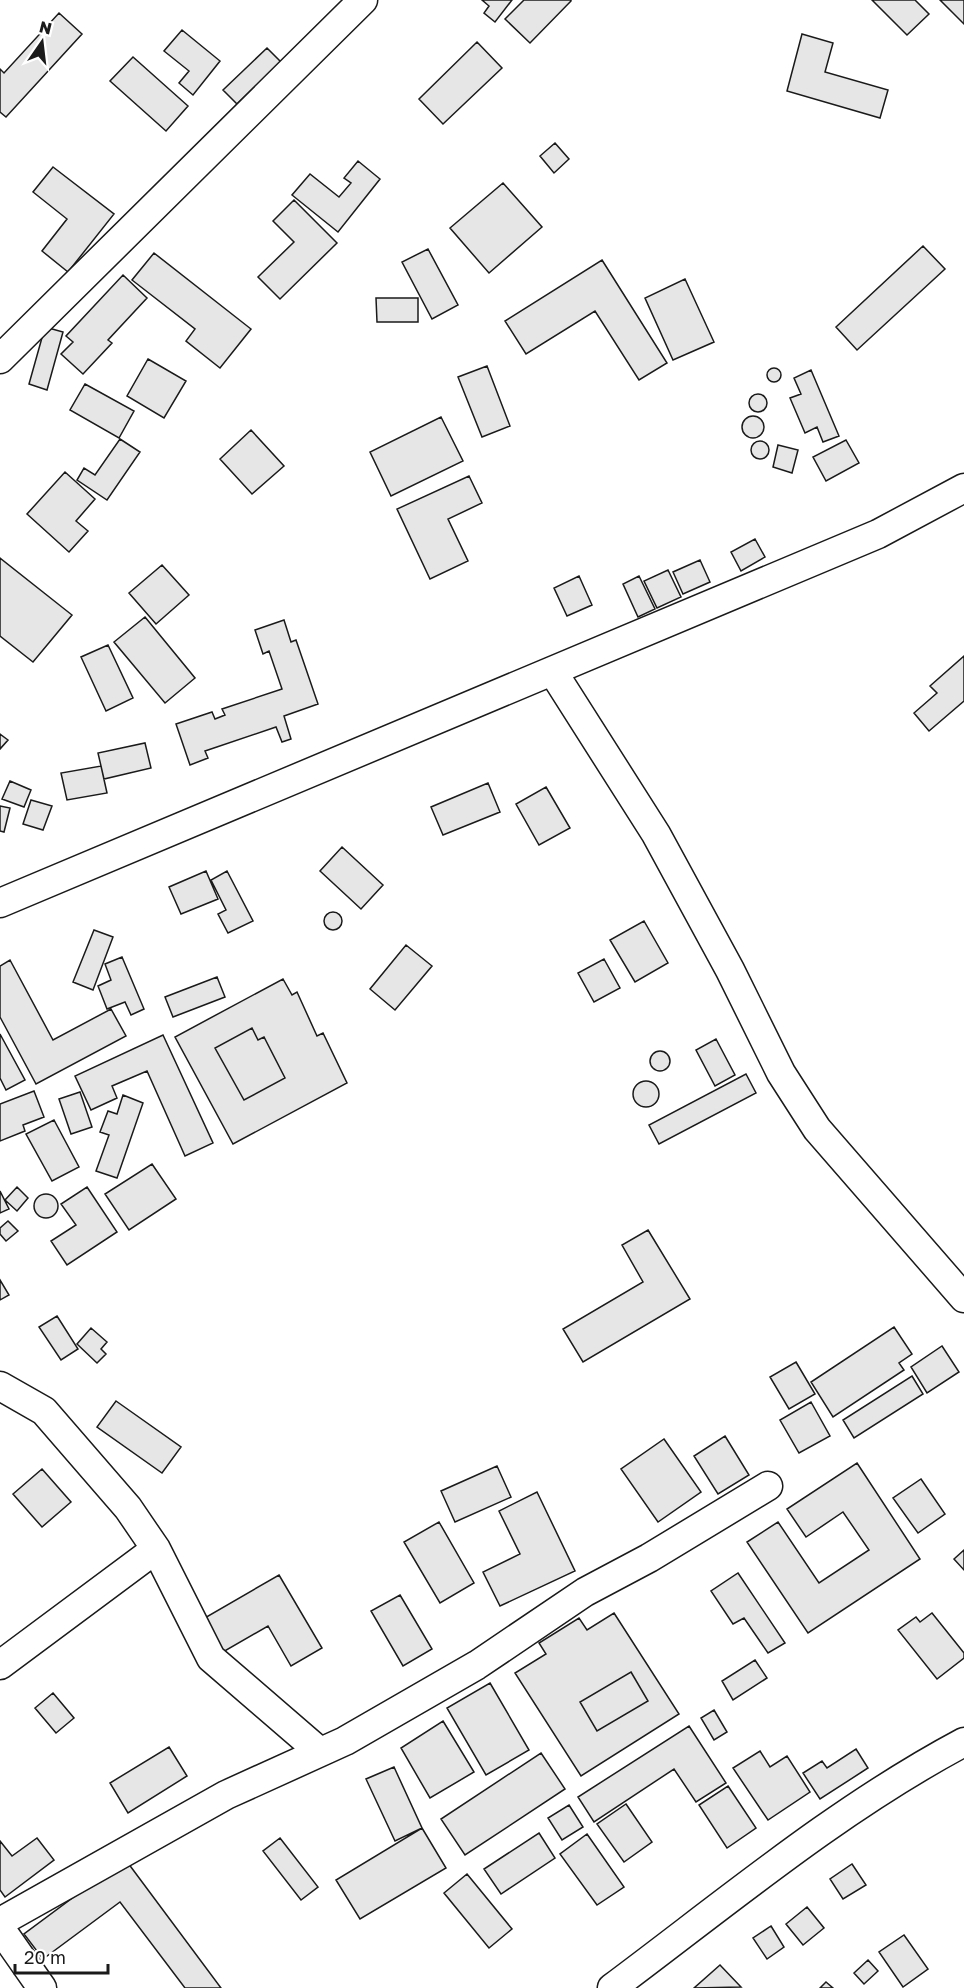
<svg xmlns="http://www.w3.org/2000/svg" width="964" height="1988" viewBox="0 0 964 1988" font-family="'Golos Text',sans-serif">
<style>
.building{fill:#e6e6e6;stroke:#1a1a1a;stroke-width:1.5;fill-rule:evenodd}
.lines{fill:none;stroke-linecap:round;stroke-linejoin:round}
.minor-casing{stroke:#1a1a1a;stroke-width:31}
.minor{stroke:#fff;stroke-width:28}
</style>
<rect width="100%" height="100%" fill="#fff"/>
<path class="building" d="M482,0h30l-17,22 -11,-9 5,-7z
M524,0h47v1l-41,42 -25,-24z
M872,0h43l14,14 -22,21z
M940,0h24v24z
M59,13l23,21 -76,83 -6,-5v-43l4,4z
M182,30l38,31 -27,34 -14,-12 10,-12 -25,-20z
M802,34l31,9 -8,29 63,18 -8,28 -93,-27z
M477,42l25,26 -59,56 -24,-25z
M267,48l14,14 -44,42 -14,-14z
M133,57l55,49 -22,25 -56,-50z
M555,143l14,16 -15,14 -14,-17z
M358,161l22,18 -42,53 -46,-37 18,-21 29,23 12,-14 -7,-5z
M53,167l61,47 -46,58 -26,-21 25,-32 -34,-27z
M503,183l39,44 -53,46 -39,-45z
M294,200l43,43 -57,56 -22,-22 36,-35 -21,-21z
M923,246l22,23 -88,81 -21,-23z
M428,249l30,56 -26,14 -30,-57z
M154,253l97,76 -31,39 -34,-27 9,-12 -63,-49z
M602,260l65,103 -28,17 -44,-69 -69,43 -21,-33z
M123,275l24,23 -39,42 4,3 -29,31 -22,-20 12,-12 -7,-6z
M685,279l29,63 -41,18 -28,-62z
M376,298h42v24h-41z
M45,327l18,5 -16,58 -18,-6z
M148,359l38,22 -22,37 -37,-22z
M487,366l23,60 -28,11 -24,-60z
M767 375a7 7 0 1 1 14 0a7 7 0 1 1-14 0Z
M811,370l28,66 -16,6 -6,-15 -12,6 -15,-35 11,-4 -7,-16z
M85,384l49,27 -15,27 -49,-28z
M749 403a9 9 0 1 1 18 0a9 9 0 1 1-18 0Z
M742 427a11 11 0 1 1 22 0a11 11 0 1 1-22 0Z
M441,417l22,44 -72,35 -21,-44z
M251,430l33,36 -32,28 -32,-35z
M120,439l20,13 -33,48 -30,-20 7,-12 11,7z
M846,440l13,23 -33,18 -13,-24z
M751 450a9 9 0 1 1 18 0a9 9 0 1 1-18 0Z
M778,445l20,5 -6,23 -19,-6z
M65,472l30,27 -19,22 12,10 -19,21 -42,-38z
M469,476l13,27 -34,16 20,42 -38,18 -33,-70z
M755,539l10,18 -24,14 -10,-19z
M0,558l72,57 -39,47 -33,-26z
M700,560l10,22 -27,12 -10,-22z
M162,565l27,30 -33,29 -27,-31z
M668,570l13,27 -24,11 -13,-27z
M579,576l13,29 -25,11 -13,-28z
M639,576l16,33 -17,8 -15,-33z
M145,617l50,61 -30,25 -51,-61z
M284,620l7,22 5,-2 22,64 -34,12 7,23 -9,3 -6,-15 -71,24 3,7 -18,7 -14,-41 36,-12 3,7 10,-4 -3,-6 60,-20 -13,-38 -6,3 -8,-24z
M108,645l25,53 -27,13 -25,-54z
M964,656v45l-35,30 -15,-18 23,-20 -7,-7z
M0,734l8,6 -8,9z
M145,743l6,25 -47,11 -6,-26z
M101,766l6,27 -40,7 -6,-27z
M10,781l21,9 -7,17 -22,-8z
M488,783l12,29 -57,23 -12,-28z
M546,787l24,41 -31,17 -23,-41z
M31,800l21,6 -9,24 -20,-6z
M0,806l10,2 -6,24 -4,-1z
M342,847l41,38 -22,24 -41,-38z
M206,871l12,28 -37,15 -12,-27z
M227,871l26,50 -25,12 -10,-19 8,-4 -15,-30z
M324 921a9 9 0 1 1 18 0a9 9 0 1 1-18 0Z
M644,921l24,42 -33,19 -25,-42z
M94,930l19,7 -20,53 -20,-8z
M406,945l26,21 -37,44 -25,-21z
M122,957l22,52 -13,6 -6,-13 -18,7 -9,-23 13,-6 -6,-16z
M604,959l16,29 -26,14 -16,-29z
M10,960l43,80 58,-31 15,27 -90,48 -36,-67v-51z
M217,977l8,20 -52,20 -8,-20z
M283,979l9,16 5,-3 20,44 6,-3 24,50 -114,61 -58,-107zM252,1028l6,12 6,-3 21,41 -41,22 -29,-52z
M252,1028l6,12 6,-3 21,41 -41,22 -29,-52z
M0,1034l25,46 -19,10 -6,-12z
M163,1035l50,108 -28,13 -38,-85 -35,15 5,12 -26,12 -16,-34z
M716,1039l19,36 -20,11 -19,-36z
M650 1061a10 10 0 1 1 20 0a10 10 0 1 1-20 0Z
M746,1074l10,19 -97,51 -10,-19z
M633 1094a13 13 0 1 1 26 0a13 13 0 1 1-26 0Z
M34,1091l10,26 -21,8 2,6 -25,10v-37z
M80,1092l12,35 -21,7 -12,-35z
M123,1095l20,8 -26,75 -21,-7 13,-36 -9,-3 8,-21 9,3z
M54,1120l25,47 -27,14 -26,-47z
M152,1164l24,35 -47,31 -24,-36z
M17,1187l11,11 -11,13 -12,-11z
M87,1187l30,45 -50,33 -16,-24 25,-16 -15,-21z
M0,1191l9,18 -9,4z
M34 1206a12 12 0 1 1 24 0a12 12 0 1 1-24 0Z
M8,1221l10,10 -12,10 -6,-7v-6z
M648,1230l42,69 -107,63 -20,-33 80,-47 -21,-37z
M0,1280l9,15 -9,5z
M57,1316l21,33 -17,11 -22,-33z
M894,1327l18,27 -13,9 5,7 -71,47 -22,-35z
M91,1328l16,14 -6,7 5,5 -9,9 -20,-19z
M942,1346l17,26 -32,21 -16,-26z
M796,1362l19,32 -26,15 -19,-32z
M912,1376l11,18 -69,44 -11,-18z
M116,1401l65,46 -19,26 -65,-46z
M811,1402l19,34 -31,17 -19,-33z
M725,1436l24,39 -31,19 -24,-38z
M664,1439l37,53 -43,30 -37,-53z
M857,1463l63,96 -112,74 -61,-91 31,-20 41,61 50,-33 -26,-38 -37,25 -19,-28z
M497,1466l14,31 -56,25 -14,-31z
M42,1469l29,33 -29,25 -29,-33z
M921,1479l24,35 -27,19 -25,-35z
M537,1492l38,79 -75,35 -17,-34 37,-18 -21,-43z
M439,1522l35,61 -34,20 -36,-61z
M964,1550v20l-10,-11z
M738,1573l47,70 -17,10 -24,-35 -11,6 -22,-33z
M279,1575l43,73 -31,18 -23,-40 -52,30 -20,-33z
M400,1595l32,54 -29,17 -32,-55z
M614,1613l65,101 -98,62 -66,-103 31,-19 -7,-11 40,-25 8,12zM631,1672l17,29 -51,30 -17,-29z
M932,1613l32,40v5l-27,21 -39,-49 18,-13 4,5z
M755,1660l12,18 -34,22 -11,-19z
M631,1672l17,29 -51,30 -17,-29z
M490,1683l39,67 -43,25 -39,-67z
M53,1693l21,25 -18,15 -21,-25z
M714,1710l13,22 -13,8 -13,-22z
M443,1721l31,51 -44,26 -29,-50z
M689,1726l37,57 -30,19 -22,-33 -80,53 -16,-25z
M169,1747l18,29 -59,37 -18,-30z
M856,1749l12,19 -48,31 -17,-26 19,-12 5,7z
M760,1751l10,16 17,-11 23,36 -42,28 -35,-52z
M541,1753l24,36 -100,66 -24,-36z
M394,1767l28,61 -27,13 -29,-62z
M728,1786l28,42 -29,20 -28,-43z
M626,1804l26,38 -28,20 -27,-38z
M569,1805l14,22 -21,13 -14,-22z
M422,1828l24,40 -86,51 -24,-39z
M539,1833l16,25 -54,36 -17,-25z
M587,1834l37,53 -27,18 -37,-51z
M37,1838l17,22 -49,37 -5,-7v-49l12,15z
M280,1838l38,49 -17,13 -38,-49z
M125,1859l96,129h-36l-65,-86 -77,57 -19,-25z
M852,1864l14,21 -23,14 -13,-20z
M467,1874l45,55 -23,19 -45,-55z
M807,1907l17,21 -21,17 -17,-21z
M771,1926l13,21 -17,12 -14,-21z
M904,1935l24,34 -25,18 -24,-35z
M868,1960l10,11 -14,13 -10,-11z
M720,1965l21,22 -47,1z
M826,1982l7,6h-13z"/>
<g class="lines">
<g class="minor-casing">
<path id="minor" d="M0,359l363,-359
M553,672l103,162 74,136 51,103 36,56 147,169
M0,903l878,-369 86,-46
M0,1386l44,25 84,97 28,41 55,109 109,94
M0,1665l156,-116
M0,1922l226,-127 119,-54 132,-76 108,-73 64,-34 119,-72
M0,1928l42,60
M612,1988c114,-85 226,-179 352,-246"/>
</g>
<use href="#minor" class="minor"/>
</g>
<g transform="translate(42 42) rotate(14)" stroke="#ffffff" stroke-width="4.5" paint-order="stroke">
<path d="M0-4.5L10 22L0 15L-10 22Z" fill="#1a1a1a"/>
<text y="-9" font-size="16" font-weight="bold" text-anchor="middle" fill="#1a1a1a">N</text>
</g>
<path d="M15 1964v9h93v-9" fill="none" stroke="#1a1a1a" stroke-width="3"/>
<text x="24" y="1964" font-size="18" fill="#1a1a1a" stroke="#ffffff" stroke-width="4.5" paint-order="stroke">20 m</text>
</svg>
